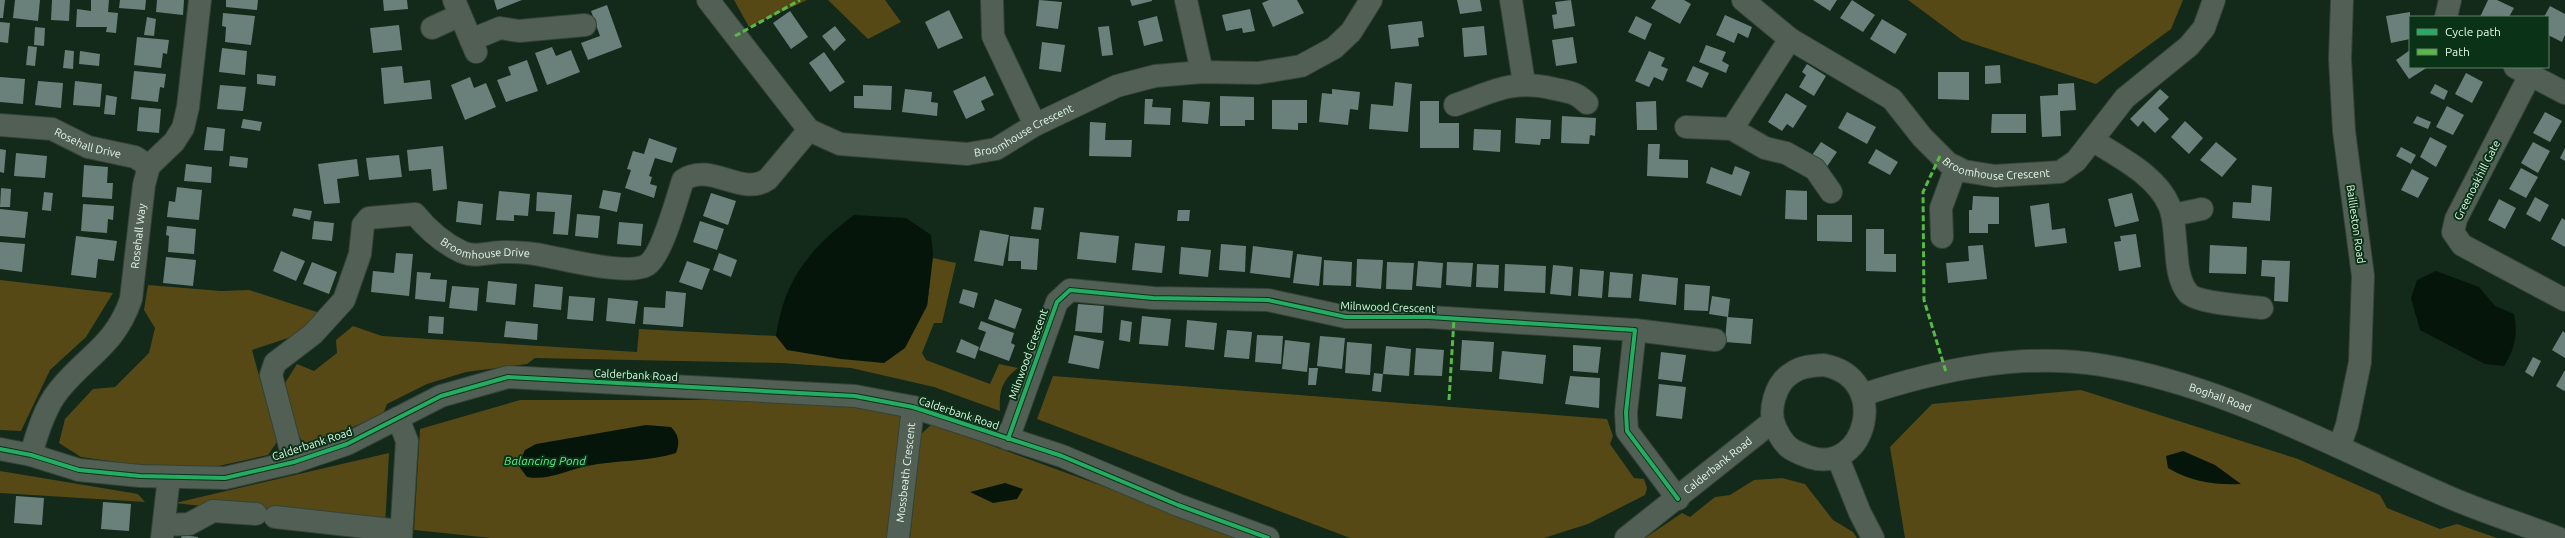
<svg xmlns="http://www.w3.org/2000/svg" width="2565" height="538" viewBox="0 0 2565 538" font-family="Ubuntu,sans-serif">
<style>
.green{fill:#564916}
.water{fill:#06150a}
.building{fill:#6a807b}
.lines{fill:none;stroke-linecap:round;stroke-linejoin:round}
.minor-casing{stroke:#344338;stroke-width:24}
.minor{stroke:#515f54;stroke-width:22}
.quiet{stroke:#58b947;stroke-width:3;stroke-dasharray:6 3;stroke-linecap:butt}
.cycleway-casing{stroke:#0a3217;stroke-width:6}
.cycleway{stroke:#26ab63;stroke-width:4}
.labels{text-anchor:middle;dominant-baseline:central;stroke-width:4;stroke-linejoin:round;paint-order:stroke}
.street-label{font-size:11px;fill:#e4f9e8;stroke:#0a3217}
.water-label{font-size:12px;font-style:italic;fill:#5dee8a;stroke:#0a3217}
</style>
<rect width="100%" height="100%" fill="#13291a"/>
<path class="green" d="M734,0h73l-58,27z
M828,0h57l16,22 -33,17z
M1908,0h275l-12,29 -75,55 -134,-44z
M933,258l23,5 -14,60h-8l-12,30 4,7 64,24 9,-20 19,4c-16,12 -19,23 -18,43l-66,-24 -83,-19 -69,-5 -247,-5 -8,6 -61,8 -39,12 -40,20 -4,10 -77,33 -7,-11 -14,-53 12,-19 17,7 23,-18 -1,-13 17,-14 29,10 255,16 2,-23 137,7 12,14 139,-44z
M0,280l113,13 -27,44 -36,33 -29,61 -21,-1z
M148,285l73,6 28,-1 74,24 -26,21 -45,15 25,92 -9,13 -54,12h-63l-70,-10 -22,-14 6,-24 28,-30 22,-2 34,-34 6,-25 -11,-18z
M1053,376l554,43 6,17 -3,8 24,34 10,1 3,9 -2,7 -57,29 -44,14h-194l-313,-119z
M2081,390l217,69 82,36 7,13 53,21 17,-5 40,14h-592l-15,-91 42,-43z
M520,400h268l72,4 44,10 -12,124h-401l-77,-8 6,-101z
M932,424l313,114h-335l11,-104z
M389,453l-4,74 -210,-24z
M0,471l138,23 7,8 -145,-9z
M1782,478l23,6 28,36 20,12 4,6h-212l37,-25 8,4 25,-20 15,-2 24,-15z"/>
<path class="water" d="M854,215l52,3 25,17 2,19 -6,52 -22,42 -21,15 -43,-4 -54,-9 -11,-14c8,-56 34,-88 78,-121z
M2436,271l43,16 16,19 19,8c4,20 1,35 -10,52l-19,-2 -65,-34 -9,-32 6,-18z
M646,425l25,2c8,8 9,16 5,26 -29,9 -60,7 -89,13 -20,4 -39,15 -60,11l-9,-12 7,-15 11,-6z
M2183,451l32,14 26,19c-26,1 -50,-2 -73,-16l-2,-12z
M1005,483l18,6 -6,10 -24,4 -23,-11z"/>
<path class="building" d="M0,0h5l-2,18h-3z
M15,0h25l-2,21 -25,-3z
M52,0h18l-1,21 -18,-1z
M91,0h18l-1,12 10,1 -2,20 -10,-1 1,-5h-31l1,-18 14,2z
M120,0h26l-1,10 -26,-2z
M157,0h27l-1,15 -27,-3z
M226,0h32l-1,10 -31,-3z
M383,0h24l1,9 -24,2z
M494,0h28l-25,10z
M1039,0l23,2 -4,27 -22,-3z
M1130,0h22v1l-20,5z
M1269,0h28l7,13 -31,14 -11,-24z
M1457,0h23l2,11 -22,3z
M1571,0l4,26 -21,3 -2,-14 5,-1 -2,-12z
M1656,0h28l7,4 -11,20 -29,-16z
M1813,0h24l-7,11z
M1852,0l23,15 -12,17 -23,-14z
M2488,0h9l17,8 -5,9h-29z
M607,5l15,42 -34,13 -7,-17 19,-7 -9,-25z
M2550,6l15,8v21l-3,7 -14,-7v-18h-4z
M1250,9l5,22 -12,2 -1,-5 -16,3 -4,-16z
M949,10l14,28 -25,11 -13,-27z
M790,11l18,26 -17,12 -18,-26z
M2410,12v27l-19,4 -5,-27z
M223,13l32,3 -4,29 -26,-3 1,-15 -4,-1z
M1725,15l27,12 -4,11 -10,-5 -4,10 -18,-8z
M1157,16l6,25 -19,5 -6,-25z
M1636,16l16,8 -7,16 -17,-8z
M147,17l9,2 -2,17 -10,-1z
M1882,19l25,15 -12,20 -25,-15z
M1422,21l2,16 -6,1 1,8 -28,3 -3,-24z
M0,22l10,1 -2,20 -8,-1z
M399,25l3,25 -29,3 -3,-25z
M835,26l11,14 -12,11 -12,-15z
M1109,26l4,29 -11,1 -4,-29z
M1484,26l3,29 -23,2 -2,-29z
M35,27l10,1 -1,18 -10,-1z
M137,37l32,3 -2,14 -4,-1 -2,15 -27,-3z
M1573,37l4,26 -21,3 -4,-26z
M1042,42l23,3 -4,27 -22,-3z
M1706,45l20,7 -4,9 7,4 -3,8 -27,-11z
M28,46l9,1 -2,19 -9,-1z
M552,47l4,9 15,-6 9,22 -33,13 -12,-32z
M222,48l25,3 -2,24 -26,-3z
M65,50l9,1 -1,18 -10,-1z
M2410,50v17h18l-19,12 -13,-19z
M80,51l20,3 -1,12 -20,-2z
M1649,51l16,7 -4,8 7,3 -5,12 -9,-4 -5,10 -14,-6z
M824,52l21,30 -15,10 -21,-29z
M527,60l11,31 -32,11 -9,-22 14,-5 -3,-8z
M1807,64l19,12 -12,20 -15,-9 7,-12 -4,-3z
M2000,65l1,18 -16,1v-18z
M402,66l2,17 26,-3 2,19 -48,5 -3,-36z
M1693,66l16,7 -7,15 -16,-7z
M134,71l32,3 -2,14 -4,-1 -2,15 -27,-3z
M1938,72h31v28l-31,-1z
M2466,73l17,9 -11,21 -17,-9z
M257,74l19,2 -1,10 -18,-2z
M985,76l9,19 -13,6 4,9 -19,9 -13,-28z
M0,77l25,2 -2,25 -23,-2z
M470,77l4,11 12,-5 10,24 -31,13 -14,-35z
M38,81l25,2 -2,25 -26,-3z
M75,81l27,3 -2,23 -27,-2z
M1395,82l17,2 -4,48 -39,-3 2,-25 22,2z
M2074,83l2,27 -16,1 1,25 -19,1 -2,-41 18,-1v-11z
M2435,84l13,7 -4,9 -14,-7z
M220,85l26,2 -3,24 -26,-2z
M863,85l29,1 -1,24 -37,-2v-12h9z
M905,89l27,3 -1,10 7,1 -1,13 -35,-4z
M1332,89l28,3 -2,18 -8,-1 -2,16 -29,-3 3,-29 10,1z
M2160,89l9,8 -11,11 11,11 -14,14 -12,-12 -5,6 -8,-8z
M1786,93l21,13 -14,22 -6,-4 -5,7 -14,-9z
M106,95l11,2 -2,18 -11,-1z
M1220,96l34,1v23h-9v6h-25z
M1145,99h8l-1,8 19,1 -1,17 -26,-1z
M1183,100l27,2 -2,22 -26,-2z
M1272,100h35v23h-9v7l-26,-1z
M1420,101h19v22h20v25h-39z
M1656,101l1,29h-20l-1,-28z
M2447,106l17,9 -11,20 -17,-8z
M139,107l22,2 -2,24 -22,-2z
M1847,112l29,15 -9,17 -29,-16z
M2545,112l17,9 -12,21 -17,-9z
M1992,114h34v19h-35z
M1562,116l34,2 -1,18 -5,-1 -1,9 -28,-1z
M2417,116l14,6 -3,7 -15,-6z
M1516,118l35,2 -1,19h-9l-1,6 -25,-2z
M243,119l19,3 -2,9 -19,-3z
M2185,121l18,17 -14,16 -18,-17z
M1090,122l16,1 -1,17h27l-1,17 -42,-1z
M207,127l18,2 -2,22 -19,-1z
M1474,129l27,1 -1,22 -27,-2z
M2430,137l17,9 -11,21 -16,-10z
M649,138l28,10 -5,15 -17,-5 -6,18 3,1 -2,7 7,2 -3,12 -29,-10 6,-18 -4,-1 6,-18 11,3z
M1821,142l16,10 -11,16 -16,-10z
M2216,142l21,17 -15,18 -22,-17z
M2533,142l17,9 -12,22 -17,-10z
M1648,144h12l-1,15 29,1v18l-41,-2z
M443,146l4,43 -14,2 -2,-22 -22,2 -2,-21z
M2401,147l15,8 -5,9 -15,-8z
M2565,148v13l-5,-3z
M0,149l6,1 -2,23 -4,-1z
M1876,149l22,13 -8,13 -22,-12z
M16,153l31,3 -2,22 -31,-2z
M399,155l3,22 -33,3 -3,-22z
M230,156l18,2 -1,10 -18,-2z
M357,159l2,17 -22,3 3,24 -16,1 -6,-40z
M186,164l26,3 -1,16 -27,-2z
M84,165l24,2 -1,16h6l-1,16 -30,-2z
M1735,166l15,6 -9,24 -35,-13 5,-16 21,8z
M2521,168l17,9 -12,21 -17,-9z
M2412,169l17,9 -11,20 -17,-8z
M2252,185l20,2 -2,34 -38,-3 1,-16 18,1z
M177,187l25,3 -3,30 -32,-3 2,-16 6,1z
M1,188l10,1 -1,18h-10z
M603,190l18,3 -4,19 -18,-4z
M1786,190l21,1v29l-22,-1z
M499,191l31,3 -2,22 -14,-1v6l-18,-1z
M44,192l9,1 -2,18 -9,-1z
M537,192l35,3 -4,40 -15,-1 2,-22 -19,-1z
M711,193l25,8 -8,24 -25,-9z
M2132,193l7,28 -24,6 -7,-28z
M1973,196l26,1v27h-11v9h-19v-23h3z
M2535,197l14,8 -9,17 -14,-8z
M2499,199l17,9 -11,21 -17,-9z
M458,201l25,3 -2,21 -25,-3z
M2049,203l3,27 13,-2 2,15 -32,4 -5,-41z
M83,204l31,2 -1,14 -5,-1 -1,14 -26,-2z
M1034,207l10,1 -3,22 -10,-1z
M294,208l18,3 -2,9 -18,-4z
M0,209l28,3 -3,26 -25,-2z
M1178,210h12l-1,11h-12z
M577,214l23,2 -2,22 -23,-2z
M1817,215h35v27l-35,-1z
M2562,218l3,2v27l-14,-8z
M314,221l20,2 -2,18 -20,-2z
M700,221l24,8 -7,21 -24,-8z
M619,222l24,2 -2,22 -24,-2z
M167,226l29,3 -2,25 -26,-2 1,-16 -3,-1z
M1866,229h18v25h12v18l-30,-1z
M980,230l29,5 -6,31 -29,-5z
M1080,232l39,4 -3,27 -39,-4z
M2136,234l5,33 -22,4 -5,-29 7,-1 -1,-5z
M76,236l41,5 -3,20 -16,-2 -2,19 -25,-3z
M1010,236l29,3 -2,31 -16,-1v-8h-13z
M0,242l25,2 -3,28 -22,-3z
M1135,243l30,3 -3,27 -30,-3z
M1221,244l25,2 -1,26 -26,-2z
M1983,245l4,34 -39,4 -2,-20 23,-2 -1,-15z
M2210,245l37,2 -1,27 -37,-1z
M1253,246l40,5 -3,27 -40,-5z
M1181,247l30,3 -3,27 -29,-3z
M281,251l24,10 -9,20 -23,-10z
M396,253l17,1 -4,42 -38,-4 2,-21 21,2z
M719,253l18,7 -6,17 -18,-7z
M1297,254l25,3 -3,29 -26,-3z
M166,257l30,3 -3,26 -30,-3z
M1357,259l26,1 -2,29 -25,-2z
M1324,260l28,2 -1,24 -28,-1z
M2262,260l28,1 -2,41 -14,-1 1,-24 -14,-1z
M687,261l23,8 -8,21 -23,-8z
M1418,261l25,2 -2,25 -25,-2z
M312,262l25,10 -8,22 -26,-10z
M1387,262l27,1 -2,27 -26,-1z
M1447,262l26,1 -2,24 -25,-2z
M1477,264l22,1 -1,23 -22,-1z
M1505,264l41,2 -1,27 -41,-2z
M1553,265l20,2 -2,29 -21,-2z
M1580,269l24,2 -2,27 -24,-2z
M417,272l14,1 -1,6 17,1 -2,22 -30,-3z
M1610,272l23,2 -2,24 -23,-1z
M1642,274l36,4 -2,27 -37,-4z
M488,281l29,3 -2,21 -29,-3z
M535,284l28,3 -2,23 -28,-3z
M1685,284l25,2 -2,25 -24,-1z
M452,286l27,2 -2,23 -28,-3z
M963,289l15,4 -4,15 -15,-5z
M666,291l20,2 -3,34 -40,-3 1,-17 21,1z
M569,296l26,2 -2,23 -26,-2z
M1712,296l18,3 -2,18 -19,-3z
M608,298l30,3 -3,23 -29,-3z
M995,299l27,10 -7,20 -27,-10z
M1078,304l26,2 -2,27 -27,-2z
M429,316l15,1 -1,17 -15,-1z
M1142,316l29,3 -3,27 -29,-2z
M1727,317l26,2 -2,25 -26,-2z
M1121,320l11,2 -2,20 -11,-2z
M1187,320l30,3 -3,27 -29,-3z
M506,321l32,3 -1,16 -33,-3z
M981,321l33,12 -3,10 4,2 -6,16 -30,-11 7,-18 -8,-3z
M1227,330l25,2 -3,27 -25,-2z
M2563,331l2,2v25l-13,-8z
M1074,335l30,6 -5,28 -31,-6z
M1257,335l26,1 -2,28 -26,-2z
M1320,336l25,2 -3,31 -25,-3z
M961,339l18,8 -4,12 -19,-7z
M1285,340l25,3 -3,29 -25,-3z
M1462,340l32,2 -2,30 -32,-2z
M1347,342l25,2 -2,31 -25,-2z
M1573,345l28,2 -3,26 -25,-2z
M1386,346l25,3 -2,27 -26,-2z
M1416,348l28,2 -2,26 -28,-1z
M1502,351l44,4 -3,29 -44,-5z
M1661,352l25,3 -4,27 -24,-3z
M2533,357l8,4 -8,16 -8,-5z
M1309,368h9l-2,17h-8z
M2565,370v20l-1,1 -8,-5z
M1374,373l9,1 -2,18 -9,-1z
M1570,376l30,2 -1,30 -34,-4z
M1659,384l27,3 -4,32 -26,-3z
M16,496l28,2 -2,27 -28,-2z
M103,502l28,2 -2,27 -28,-2z
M182,535l16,2v1h-17z"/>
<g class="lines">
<g class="minor-casing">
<g id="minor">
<path d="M454,0l22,52"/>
<path id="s1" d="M708,0l101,130 31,14 127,10 29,-5 39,-24 82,-39 38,-10 47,-4 56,1 43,-7 33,-18 17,-16 20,-32"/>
<path d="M992,0l1,36 42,89"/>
<path d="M1186,0l16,72"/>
<path d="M1511,0l13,83"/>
<path id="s2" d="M1743,0l47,39 102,60 30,38 26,26 16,8 31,5 65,-4 16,-11 49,-63 64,-52 15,-18 10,-28"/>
<path d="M2446,17l4,-17"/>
<path d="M432,28l28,-13"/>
<path d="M471,40l29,-12 19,3 66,-6"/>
<path d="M2515,67l50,26"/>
<path d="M2530,75l-74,144 -3,13 9,13 103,55"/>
<path d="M1455,105c40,-14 57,-26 100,-16 15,3 22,4 32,14"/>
<path id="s3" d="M0,125l52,4 36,18 47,10 14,9"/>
<path d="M1686,127l46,2 33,19 21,5 29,16 16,23"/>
<path d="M1732,129l58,-90"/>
<path d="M2094,141c26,17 62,34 75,64 6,13 5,28 7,42 1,15 2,34 12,46 9,10 59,13 74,15"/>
<path d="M2173,215l29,-6"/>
<path d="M1942,237l-1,-29 15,-41"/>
<path d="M1635,330l80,10"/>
<path d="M1824,365c68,13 42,111 -15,92 -19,-7 -24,-10 -33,-28 -9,-17 -1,-46 16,-56 10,-7 20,-7 32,-8z"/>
<path id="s4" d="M1862,395c76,-25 159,-43 239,-30 124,20 236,84 350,133 35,15 71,26 107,40"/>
<path d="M398,418l9,23 -6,97"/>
<path d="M1008,439l49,-137 13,-12 83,8 115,2 78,17h83l206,13 -9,82 1,19 51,68"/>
<path d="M2340,445l7,-20 13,-63 3,-86 -19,-145 -4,-72 2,-59"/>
<path d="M0,449l31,6 48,15 61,6 85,2 69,-16 53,-18 94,-48 67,-19 347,19 58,11 149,49 116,49 90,33"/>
<path id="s5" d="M31,455c6,-22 14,-48 28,-65 28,-35 56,-44 72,-91l13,-114 5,-19 25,-24 9,-14 5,-21 12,-107"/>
<path d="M1838,458l22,55 13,25"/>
<path id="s6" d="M294,462l-23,-87 4,-12 38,-29 31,-34 16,-46 3,-29 6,-7 46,-4c13,16 28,29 47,38 14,6 27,0 42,0 13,0 29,1 42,4 21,4 83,20 101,9 15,-9 30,-67 36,-85 28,-19 59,18 85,-1l41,-49"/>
<path d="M275,517l126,14"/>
<path d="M164,525l25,-1 24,-13 43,3"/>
<path d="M162,538l7,-61"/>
<path id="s7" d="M898,538l15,-131"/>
<path id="s8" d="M1626,538l146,-116"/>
</g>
</g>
<use href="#minor" class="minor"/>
<path class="quiet" d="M735,36l65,-36
M1940,156l-17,36 1,108 22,72
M1449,400l5,-81"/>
<g class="cycleway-casing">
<path id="cycleway" d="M1008,439l49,-137 13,-12 83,8 115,2 78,17h83l206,13 -9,82 1,19 51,68
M0,449l31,6 48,15 61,6 85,2 69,-16 53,-18 94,-48 67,-19 347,19 58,11 149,49 116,49 90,33"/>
</g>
<use href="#cycleway" class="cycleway"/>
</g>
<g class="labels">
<g class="street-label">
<text stroke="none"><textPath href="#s1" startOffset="388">Broomhouse Crescent</textPath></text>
<text stroke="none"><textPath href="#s3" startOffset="91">Rosehall Drive</textPath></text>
<text stroke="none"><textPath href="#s2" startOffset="314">Broomhouse Crescent</textPath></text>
<text transform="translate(2477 180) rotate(-63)">Greenoakhill Gate</text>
<text transform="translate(2356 224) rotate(82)">Baillieston Road</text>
<text stroke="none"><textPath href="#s5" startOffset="252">Rosehall Way</textPath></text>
<text stroke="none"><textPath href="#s6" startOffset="413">Broomhouse Drive</textPath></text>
<text transform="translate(1388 307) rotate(2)">Milnwood Crescent</text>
<text transform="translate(1028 354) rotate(-70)">Milnwood Crescent</text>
<text transform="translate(636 375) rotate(3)">Calderbank Road</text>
<text stroke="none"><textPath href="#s4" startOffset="367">Boghall Road</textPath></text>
<text transform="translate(959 413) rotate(18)">Calderbank Road</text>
<text transform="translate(312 444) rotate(-18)">Calderbank Road</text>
<text stroke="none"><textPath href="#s8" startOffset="117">Calderbank Road</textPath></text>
<text stroke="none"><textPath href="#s7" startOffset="66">Mossbeath Crescent</textPath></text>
</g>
<g class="water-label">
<text x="545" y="460">Balancing Pond</text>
</g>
</g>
<rect x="2409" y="16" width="140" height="52" fill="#0a3217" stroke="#61826b"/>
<rect x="2417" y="29" width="20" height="6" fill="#26ab63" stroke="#61826b"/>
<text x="2445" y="36" font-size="12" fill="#e4f9e8">Cycle path</text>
<rect x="2417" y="49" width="20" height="6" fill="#58b947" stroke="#61826b"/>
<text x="2445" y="56" font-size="12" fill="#e4f9e8">Path</text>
</svg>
